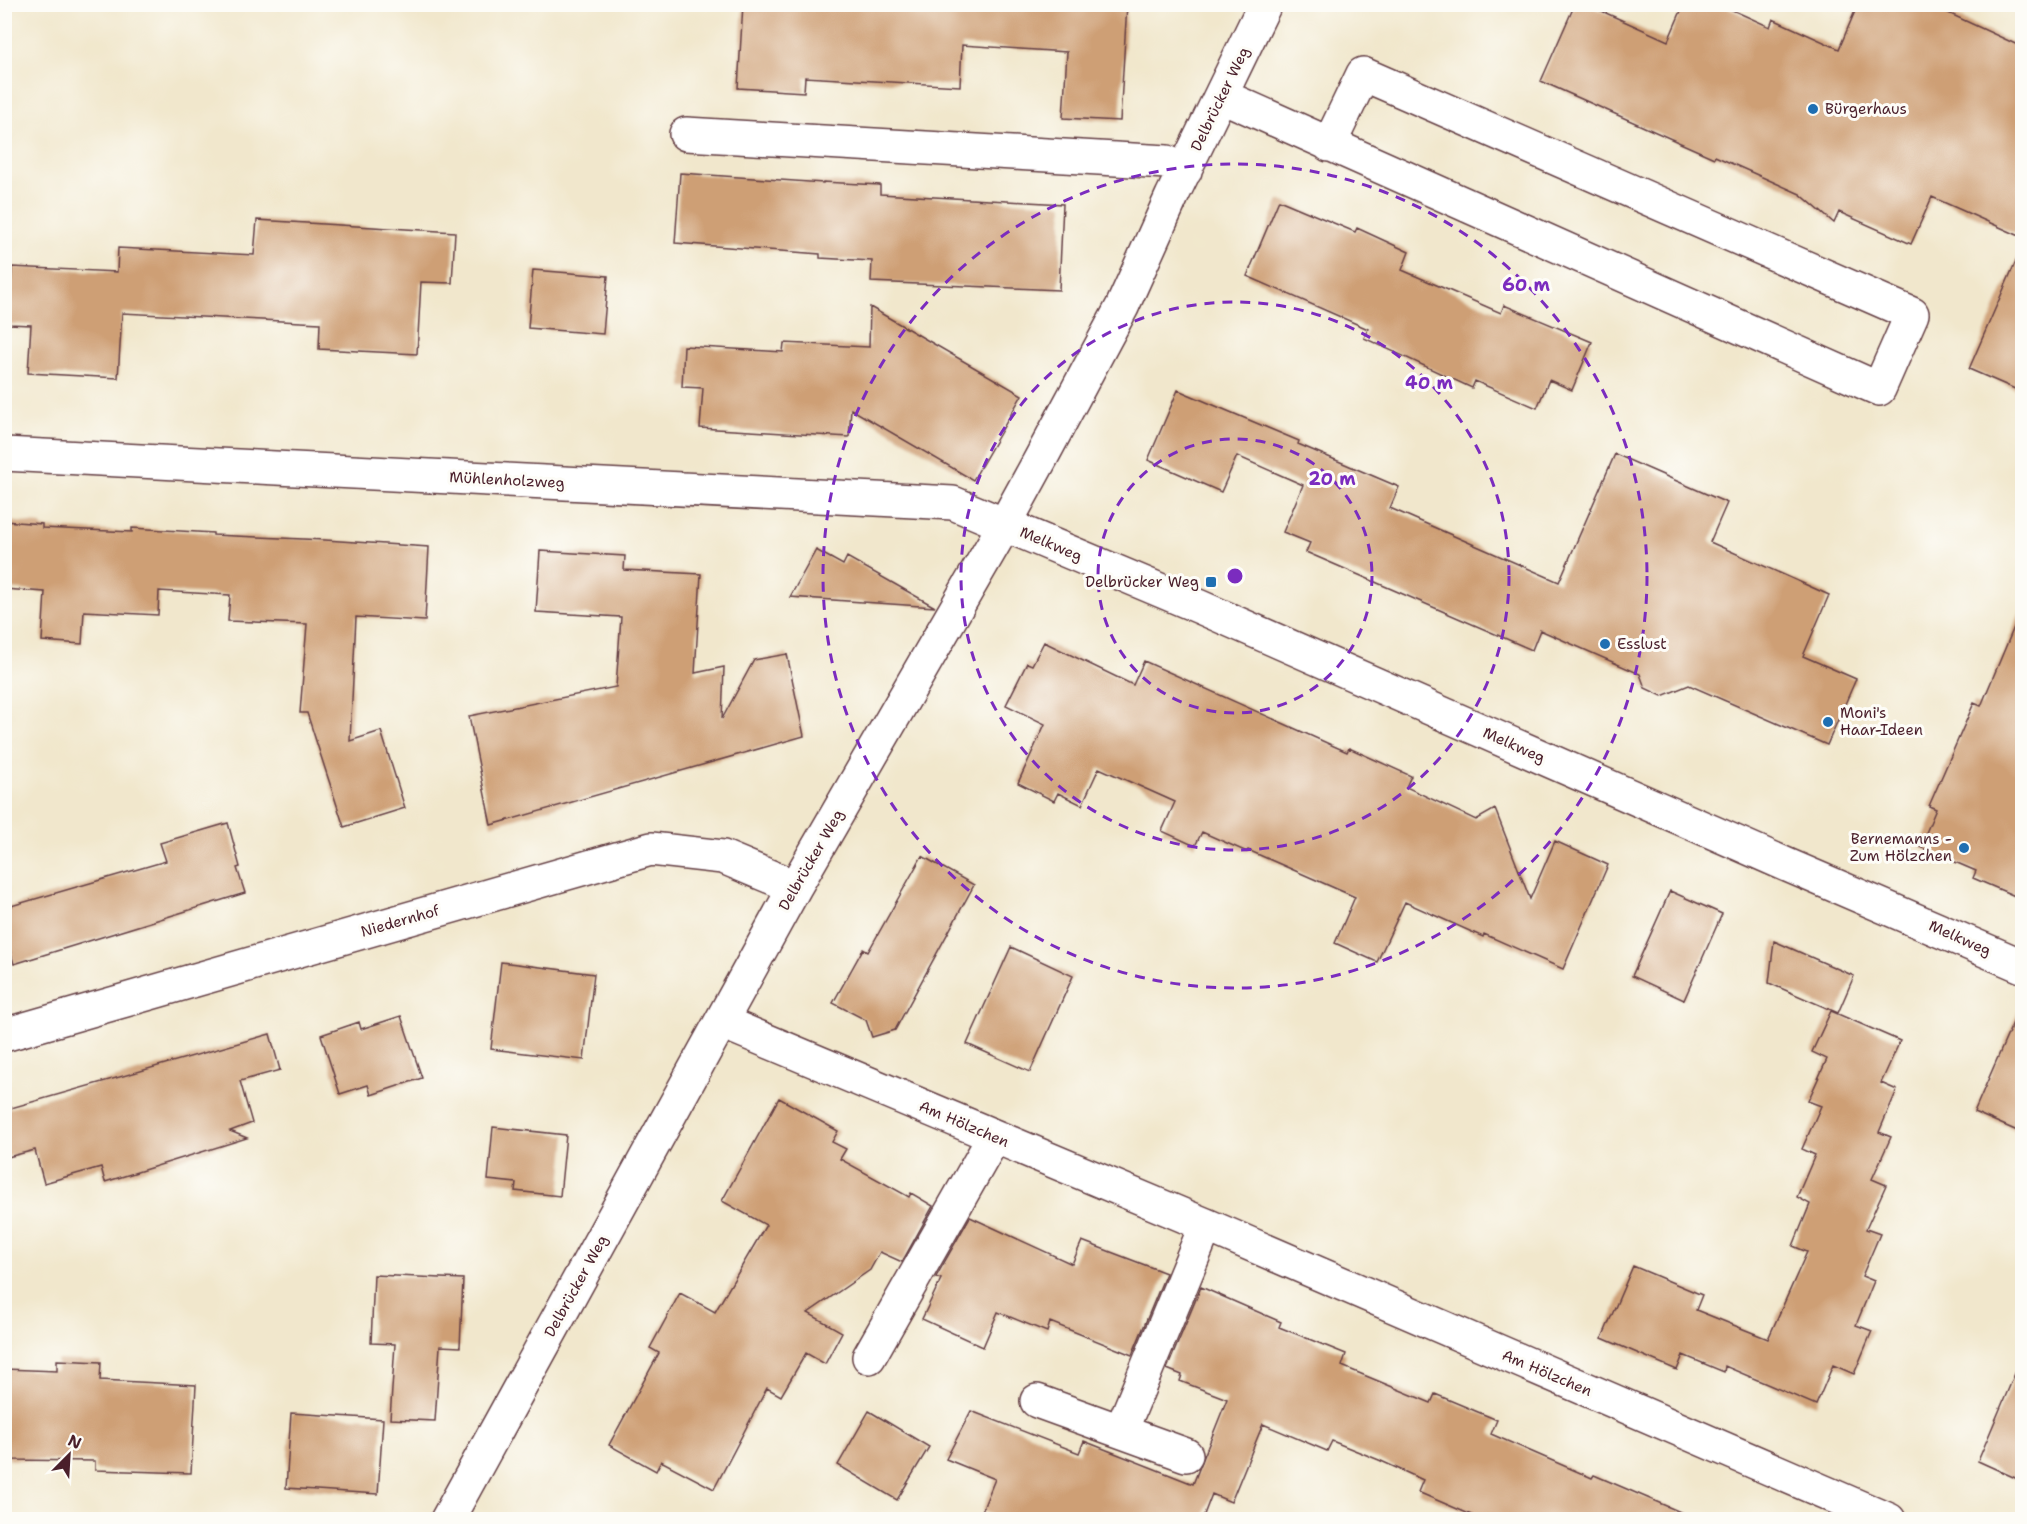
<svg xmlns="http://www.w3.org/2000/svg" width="2027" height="1524" viewBox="0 0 2027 1524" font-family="'Shantell Sans',sans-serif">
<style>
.building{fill:#ce9f74}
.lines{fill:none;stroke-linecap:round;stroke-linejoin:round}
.minor-casing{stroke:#633d43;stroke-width:36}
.minor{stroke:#fff;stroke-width:33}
.ring{fill:none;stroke:#7b2cbf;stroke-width:3;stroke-dasharray:10 8}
.poi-dot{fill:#1f6fb2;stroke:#fdfcf7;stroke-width:2}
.labels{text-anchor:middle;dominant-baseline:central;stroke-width:6;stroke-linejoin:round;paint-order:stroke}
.street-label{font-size:15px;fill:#4a1f2b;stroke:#fdfcf7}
.poi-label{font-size:15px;fill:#4a1f2b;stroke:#fdfcf7;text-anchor:start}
.centre{fill:#7b2cbf;stroke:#fdfcf7;stroke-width:3}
.ring-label{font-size:18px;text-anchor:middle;font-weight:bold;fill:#7b2cbf;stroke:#fdfcf7;stroke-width:6;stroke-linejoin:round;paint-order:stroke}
</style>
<rect width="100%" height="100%" fill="#fdfcf7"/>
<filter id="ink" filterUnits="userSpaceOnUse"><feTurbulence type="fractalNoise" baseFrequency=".0167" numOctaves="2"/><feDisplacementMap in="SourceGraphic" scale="12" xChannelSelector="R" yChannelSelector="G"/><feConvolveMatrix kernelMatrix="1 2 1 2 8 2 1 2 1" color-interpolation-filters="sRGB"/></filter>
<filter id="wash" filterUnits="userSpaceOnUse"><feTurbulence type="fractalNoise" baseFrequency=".008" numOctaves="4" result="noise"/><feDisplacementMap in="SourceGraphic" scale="24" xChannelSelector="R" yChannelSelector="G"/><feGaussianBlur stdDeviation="1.35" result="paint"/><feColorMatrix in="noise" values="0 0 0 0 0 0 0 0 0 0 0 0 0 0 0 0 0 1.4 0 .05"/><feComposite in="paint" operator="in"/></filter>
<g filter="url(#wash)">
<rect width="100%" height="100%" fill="#f1e7cc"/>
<g id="blocks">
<path class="building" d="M743,4h384l-7,117 -57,-3 4,-66 -105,-7 -2,41 -155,-9 -1,15 -66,-4z
M1575,4h11l82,37 16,-37h35l51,23 3,-8 66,30 19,-45h71l93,43v190l-90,-40 -21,47 -72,-32 -5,11 -34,-29 -85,-38 -1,2 -173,-77z
M680,173l143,10v-1l57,3v9l183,10 -4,86 -188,-8 1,-21 -52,-3v-4l-145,-11z
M1279,200l76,32 2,-4 52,24 -7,18 99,43 3,-8 88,37 -20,48 -23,-10 -12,28 -62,-27 -3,7 -108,-50 4,-9 -121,-53z
M257,220l198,12 -3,51 -31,-1 -4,72 -98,-5 1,-26 -198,-10 -4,65 -90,-5 3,-48 -22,-1 3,-57 105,5 1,-24 136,7z
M2022,247v145l-53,-23z
M533,270l75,6 -5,58 -75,-6z
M870,307l152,88 -49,85 -122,-71 -2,28 -149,-9 3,-40 -21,-1 2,-41 99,6 1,-9 85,4z
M1178,390l121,51 -1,3 101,43 -9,21 169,74 56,-128 112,49 -17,39 119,53 -26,61 53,23 -29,66 -138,-60 -27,11 -17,-8 -5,-14 -100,-44 -8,20 -226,-98 4,-9 -27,-11 20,-47 -66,-29 -16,36 -73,-32z
M4,521l38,3v4l90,4v-4l81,5v2l112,5 104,7 -4,74 -69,-4 -6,124 31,-10 24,77 -61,19 -37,-114h-7l7,-89 -79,-3 2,-26 -71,-4 -1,24 -74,-4 -2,33 -40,-3 3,-49 -41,-3z
M816,550l27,15 4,-8 88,50 -145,-10z
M540,551l85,5 -1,14 77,4 -6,99 29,-6 -2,52 32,-59 33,-6 17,82 -313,89 -22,-109 147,-29 5,-70 -85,-5z
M2022,608v291l-49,-21 3,-7 -56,-24 16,-38 -7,-3 45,-103 7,3z
M1044,642l89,43 11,-24 203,91 2,-4 62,28 -5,11 70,33 19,-11 35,90 25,-58 53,24 -45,104 -79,-35 -1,3 -78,-35 -28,60 -42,-19 20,-46 -107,-47 -1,2 -45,-20 -7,14 -33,-15 13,-29 -76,-34 -17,37 -24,-12 -4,8 -36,-18 27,-59 -39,-19 21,-42 5,2z
M228,823l12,44 -3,1 8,25 -231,71 -10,-34v-22l162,-47 -6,-18z
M922,856l52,29 -79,145 -23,7 -6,-17 -33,-17 30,-54 5,3z
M1670,891l52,23 -38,86 -52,-24z
M1774,941l80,35 -16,37 -69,-30z
M1011,947l62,29 -43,96 -63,-28z
M501,962l93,12 -10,86 -93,-11z
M2022,1002v131l-48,-21z
M1831,1011l69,30 -19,42 16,7 -18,42 12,5 -19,42 14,6 -20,44 14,5 -18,42 12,5 -18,44 16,6 -18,43 -21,-9 -17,40 -91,-39 -1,6 -41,-17 -6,15 -75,-32 31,-72 69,29 -6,15 72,29 39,-87 -14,-6 17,-42 -13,-7 18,-42 -13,-6 19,-43 -13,-5 19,-42 -15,-7z
M401,1016l21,62 -51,17 -3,-10 -28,9 -19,-59 38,-13 2,7z
M270,1034l10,36 -40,11 12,42 -22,8 17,7 -142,44 -4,-15 -57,16 -9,-33 -31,8v-48z
M779,1098l59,33 -6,11 14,7 -6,10 69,38 2,-4 22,13 -31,56 -22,-10 -10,18 -62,43 34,19 -17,32 -19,-11 -25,43 -14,-8 -53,101 -53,-28 -5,10 -47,-26 50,-92 -9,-5 30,-55 35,19 51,-87 -44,-24z
M493,1127l73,8 -6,61 -45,-5 1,-8 -28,-3z
M970,1217l102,47 10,-23 84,32 -34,82 -82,-33 -3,10 -49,-20 -15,35 -61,-28 19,-40 -5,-2z
M374,1275l89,4 -3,68 -20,-1 -5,75 -45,-2 5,-75 -24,-1z
M1201,1287l80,35 -2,5 67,27 -4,12 89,37 4,-9 62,26 -6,14 101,44 2,-3 105,45h-216l-65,-28 5,-12 -44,-20 -47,-19 -5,10 -64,-27 -32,78 -19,-8 -10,26h-197l-23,-9 13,-32 -49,-20 25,-48 108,42 5,-12 109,43 34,-85 -47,-18 2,-6 -15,-6z
M2022,1357v124l-44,-20z
M57,1360l44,2 -1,18 96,5 -5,88 -96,-3v-9l-86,-1 -5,-15v-76l53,2z
M869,1411l60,36 -32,53 -59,-35z
M291,1413l92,6 -5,75 -92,-6z"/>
</g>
</g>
<g filter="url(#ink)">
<use href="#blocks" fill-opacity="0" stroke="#633d43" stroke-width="1.5"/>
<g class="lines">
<g class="minor-casing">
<path id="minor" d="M1222,96l657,293 33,-75 -549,-240 -34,71
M686,134l481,28 18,9
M4,454l949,49 247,104 585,257 237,102
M722,1022l484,203 683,295
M4,1035l647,-186 72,8 72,30
M869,1357l125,-220
M1037,1401l149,54
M1121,1431l85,-206
M447,1520l348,-633 210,-363 35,-64 82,-153 50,-111 93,-192"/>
</g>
<use href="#minor" class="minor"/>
</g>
</g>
<g class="ring">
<circle cx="1235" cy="576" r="137"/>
<circle cx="1235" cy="576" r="274"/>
<circle cx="1235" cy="576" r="412"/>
</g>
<g class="poi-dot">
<circle cx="1813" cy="109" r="6"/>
<rect x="1205" y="576" width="12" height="12" rx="3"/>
<circle cx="1605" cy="644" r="6"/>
<circle cx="1828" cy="722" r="6"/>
<circle cx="1964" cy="848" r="6"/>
</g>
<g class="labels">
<g class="street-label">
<text transform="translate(1220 99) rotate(-64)">Delbrücker Weg</text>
<text transform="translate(507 480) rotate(3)">Mühlenholzweg</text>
<text transform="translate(1051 544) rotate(23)">Melkweg</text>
<text transform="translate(1514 745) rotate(24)">Melkweg</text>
<text transform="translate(811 860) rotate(-60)">Delbrücker Weg</text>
<text transform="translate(400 921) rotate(-16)">Niedernhof</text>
<text transform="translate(1960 938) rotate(24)">Melkweg</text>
<text transform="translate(964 1124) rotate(23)">Am Hölzchen</text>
<text transform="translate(576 1286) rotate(-61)">Delbrücker Weg</text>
<text transform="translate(1547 1373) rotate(23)">Am Hölzchen</text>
</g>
<g class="poi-label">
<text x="1825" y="109">Bürgerhaus</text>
<text x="1199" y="582" text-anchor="end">Delbrücker Weg</text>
<text x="1617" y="644">Esslust</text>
<text x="1840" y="713">Moni's<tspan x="1840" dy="17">Haar-Ideen</tspan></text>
<text x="1952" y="839" text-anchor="end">Bernemanns -<tspan x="1952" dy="17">Zum Hölzchen</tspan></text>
</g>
</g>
<circle cx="1235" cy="576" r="9" class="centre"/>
<g class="ring-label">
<text x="1526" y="291">60 m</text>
<text x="1429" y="389">40 m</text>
<text x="1332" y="485">20 m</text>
</g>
<rect width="2027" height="1524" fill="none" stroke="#fdfcf7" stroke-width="24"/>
<g transform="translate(69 1455) rotate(24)" stroke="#fdfcf7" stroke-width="4.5" paint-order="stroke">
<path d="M0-4.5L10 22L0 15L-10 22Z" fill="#4a1f2b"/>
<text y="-9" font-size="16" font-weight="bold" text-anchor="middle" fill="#4a1f2b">N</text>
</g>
</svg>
